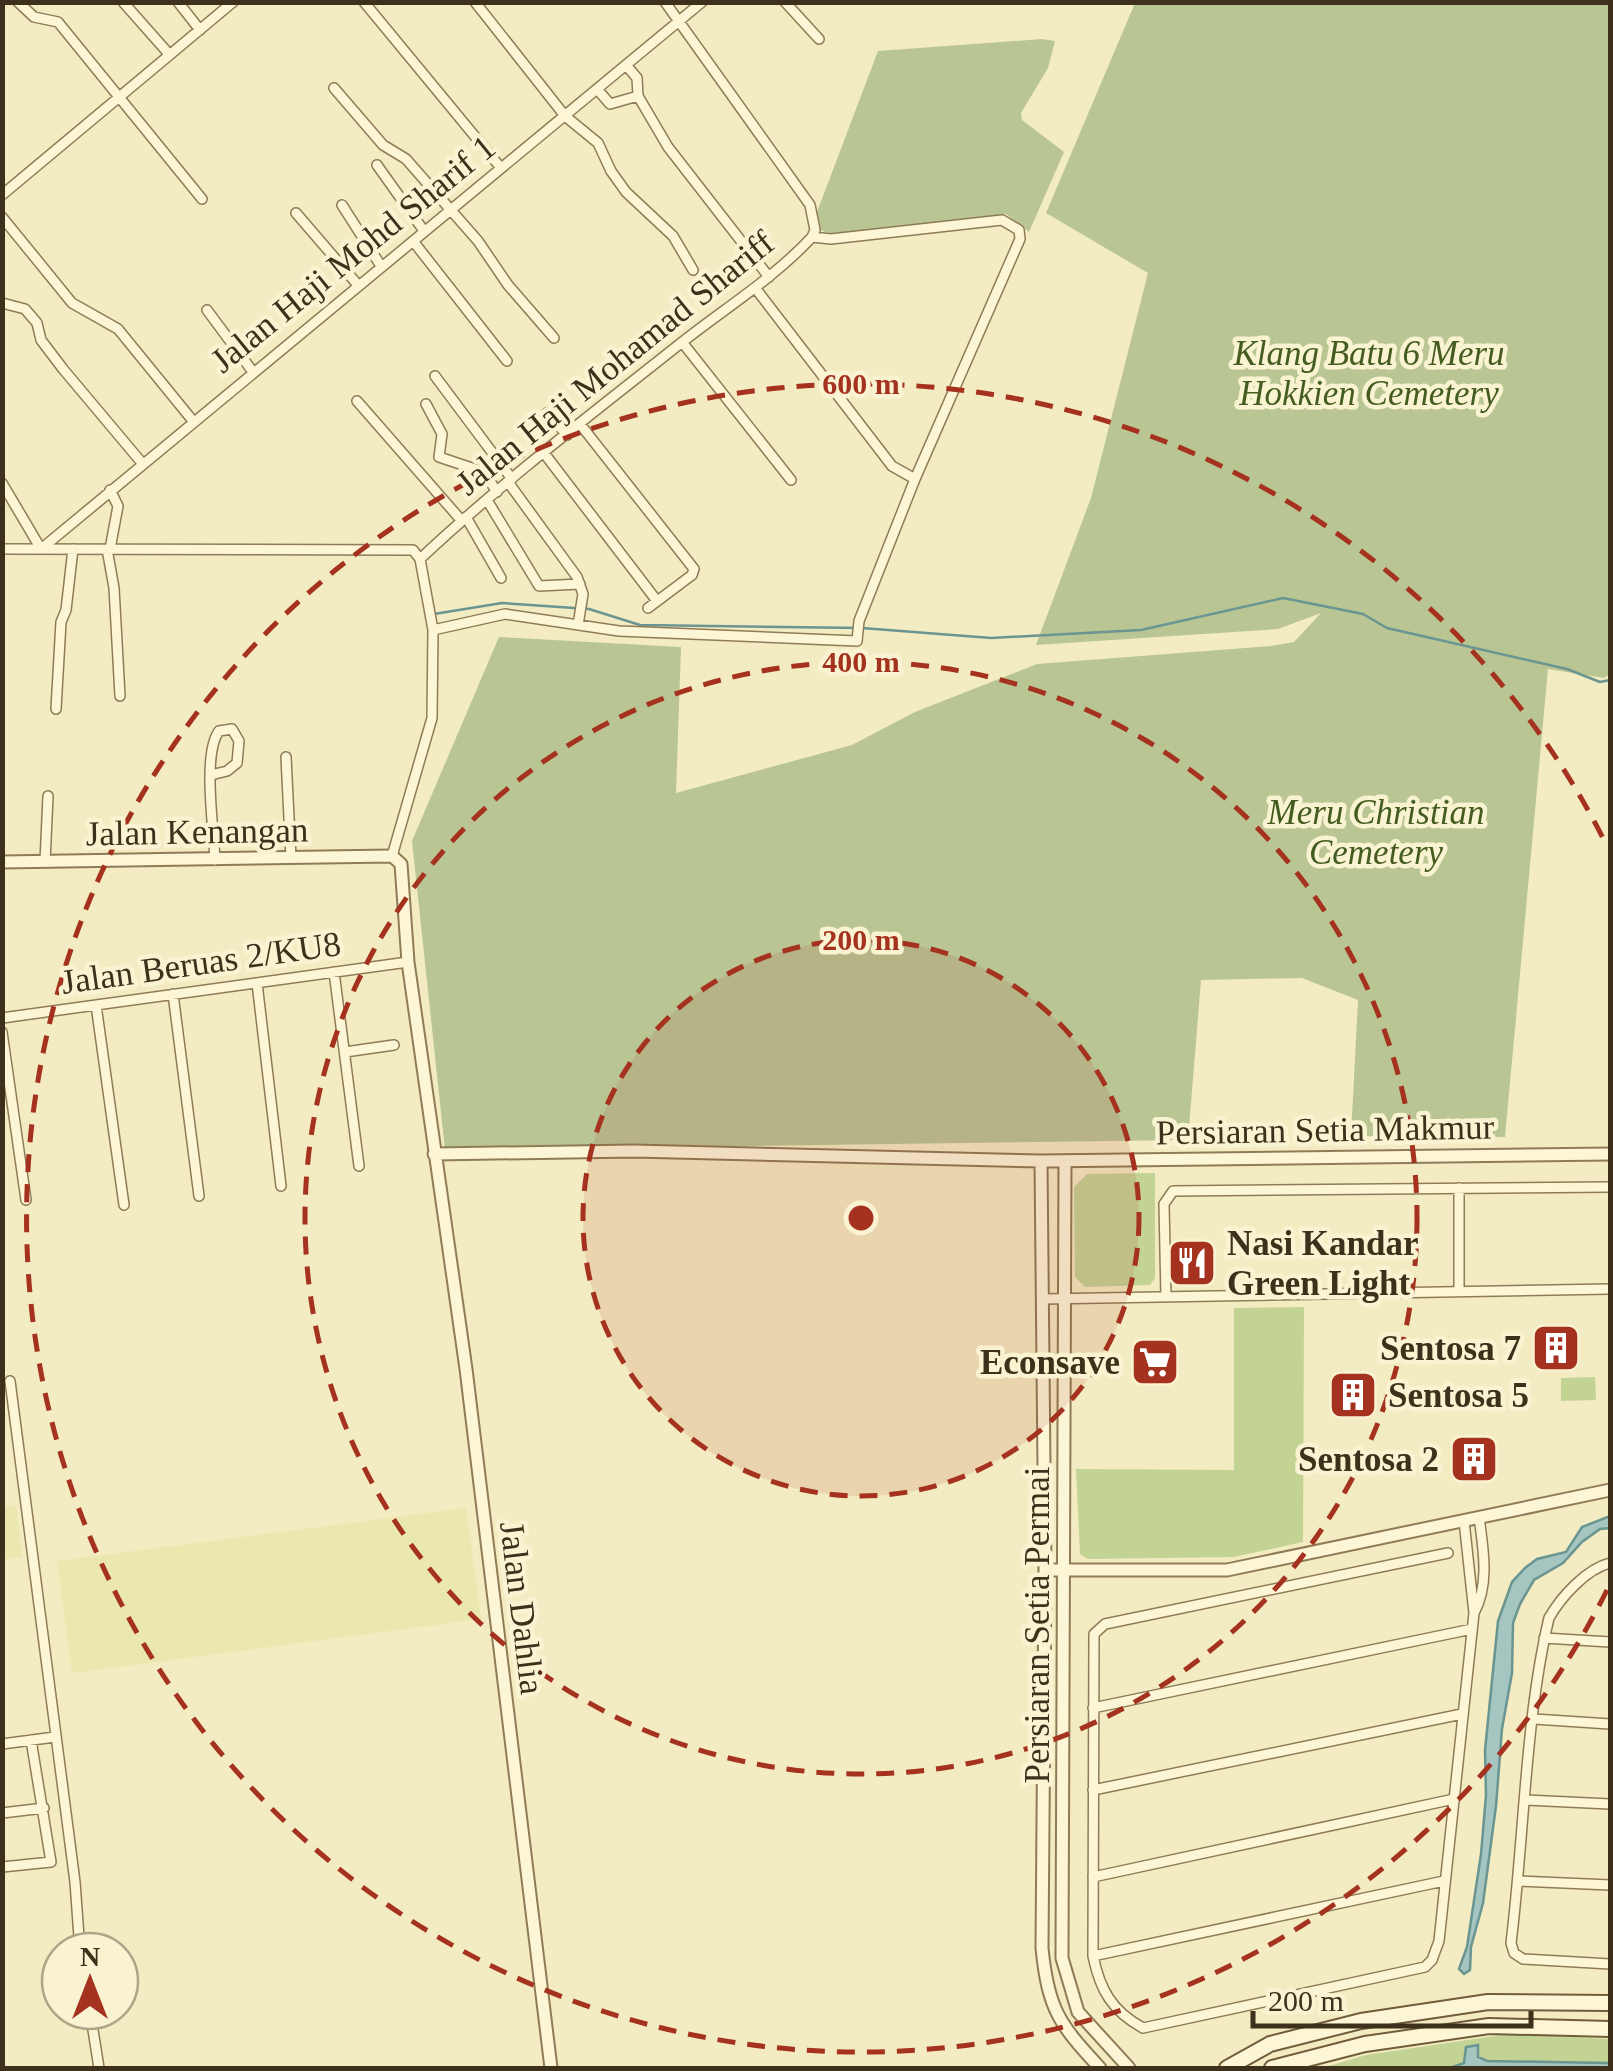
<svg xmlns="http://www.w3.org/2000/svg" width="1613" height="2071" viewBox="0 0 1613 2071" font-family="Georgia,serif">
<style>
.farmland{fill:#eae8ae}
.green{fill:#c3d394}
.cemetery{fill:#b9c694}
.water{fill:#a4c5c0;stroke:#6a9590;stroke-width:2.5}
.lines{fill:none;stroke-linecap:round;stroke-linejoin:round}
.stream{stroke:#6a9590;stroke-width:2.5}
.minor-casing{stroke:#8f7c56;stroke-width:12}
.tertiary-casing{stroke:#8f7c56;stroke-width:15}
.secondary-casing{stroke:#715d3a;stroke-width:18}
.minor{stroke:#fcf6d6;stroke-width:9}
.tertiary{stroke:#fcf6d6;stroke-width:11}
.secondary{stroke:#fcf6d6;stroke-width:14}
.ring{fill:none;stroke:#a5311f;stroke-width:5;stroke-dasharray:18 12}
.labels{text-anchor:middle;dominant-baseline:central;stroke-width:9;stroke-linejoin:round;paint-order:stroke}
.street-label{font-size:35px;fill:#3d311c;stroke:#f9f3d2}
.park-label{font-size:35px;font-style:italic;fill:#455c20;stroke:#f9f3d2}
.poi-label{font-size:35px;font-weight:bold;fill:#3d311c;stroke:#f9f3d2;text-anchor:end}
.centre{fill:#a5311f;stroke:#f9f3d2;stroke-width:5}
.ring-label{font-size:30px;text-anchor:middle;font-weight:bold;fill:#a5311f;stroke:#f9f3d2;stroke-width:9;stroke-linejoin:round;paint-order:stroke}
</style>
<rect width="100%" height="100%" fill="#f3ebc1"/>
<path class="farmland" d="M16,1505l6,52 -19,2v-52z
M466,1508l15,111 -409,54 -15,-112z"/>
<path class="green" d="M1155,1173v105l-5,7 -65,2 -10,-10 -1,-90 13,-13z
M1304,1307l-1,235 -69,15 -146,2 -8,-5 -4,-85 158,1v-162z
M1595,1377l1,23 -35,1v-23z
M1508,2034l102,5v29h-288l44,-13z"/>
<path class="cemetery" d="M1135,3h475v671l-6,4 -56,-9 -43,468 -154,-1 7,-136 -56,-22 -101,2 -13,160 -743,10 -33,-309 87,-204 182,10 -5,146 176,-48 63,-33 122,-48 234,-18 23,-4 27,-29 -43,16 -242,16 55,-147 57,-225 -102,-60z
M1042,39l13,2 -7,27 -27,45 1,7 42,32 -35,80 -23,-18 -175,21 -10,-5 -4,-18 61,-161z"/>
<path class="water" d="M1610,1516v12l-10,1 -18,13 -19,21 -29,17 -14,24 -7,19 -1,50 -10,56 -6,77 -13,97 -12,44 -1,23 -6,4 -5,-5 8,-22 14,-93 5,-59 -1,-45 13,-129 14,-39 13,-14 12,-9 29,-7 16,-25z
M1478,2045v12l9,4 120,2 3,1v4h-160l14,-5 2,-16z"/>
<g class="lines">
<path class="stream" d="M434,614l68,-11 87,6 51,16 222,3 129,10 150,-8 142,-32 80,16 24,14 180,41 33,13 10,-2"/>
<g class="minor-casing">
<path id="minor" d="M18,2l16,15 24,5 144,177
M123,2l46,52
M178,2l22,28
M364,2l137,166
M475,2l90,114 33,27 13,28 15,21 47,44 20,34
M785,2l34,37
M626,65l11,13 1,18 30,51 101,130
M334,88l49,57 23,14 72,82 30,44 46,53
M597,89l13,15 28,-8
M377,165l47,66
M2,195l231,-193
M342,205l39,61
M296,213l62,72
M2,217l70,86 46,26 75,92
M413,241l94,120
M756,289l136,177 23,13
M2,303l23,6 12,14 4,17 22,29 79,94
M207,310l46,62
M682,342l109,138
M435,376l77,103
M357,401l104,119
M426,404l16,30 -3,23 45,15 13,20
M547,413l20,22
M580,424l114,145 -2,6 -44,33
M544,453l113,148
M508,482l69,95 6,17 -5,31
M2,483l39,66 661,-547
M110,490l8,16 -8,43
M487,500l52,86 41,-2
M466,517l35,61
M2,549l411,1 7,9 13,71 -1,88 -40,138
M107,549l7,39 6,108
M420,559c82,-77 173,-146 261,-216 44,-35 92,-64 131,-106l3,-7 -5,-25 -145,-203
M433,630l72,-16 114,17 238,10 2,-20 56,-142 105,-240 -1,-9 -17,-10 -171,19 -19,-2
M56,709l5,-87 5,-12 7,-61
M286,757l5,101
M211,775l16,-4 10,-8 2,-22 -7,-12 -13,2c-17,23 -5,99 -4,129
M45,862l3,-66
M334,972l25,194
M257,983l24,203
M173,994l26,202
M96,1005l28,200
M2,1018l406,-56
M2,1032l24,168
M345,1052l49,-7
M1459,1188v103
M1166,1297l-2,-93 9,-13 437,-4
M1044,1299l566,-10
M10,1381l65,501 5,69
M1448,1553l-343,71 -11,10 -1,322c7,34 19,55 50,72l282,-61 7,-7 7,-19 35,-328 -10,-92
M1610,1563c-24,6 -49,34 -61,55 -24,101 -25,221 -38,325l3,10 9,6 87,5
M1474,1613c16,-29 9,-65 5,-96
M1544,1638l66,4
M1093,1708l379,-79
M1534,1719l76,5
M2,1744l53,-7
M1093,1790l369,-76
M1526,1800l84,4
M2,1813l42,-5
M2,1867l49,-5 -20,-122
M1093,1877l361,-78
M1520,1881l90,4
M1093,1956l351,-75
M90,2011l9,57"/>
</g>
<g class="tertiary-casing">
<path id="tertiary" d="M2,862l390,-6 9,8 7,98 58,407 85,699
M434,1154l200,-3 407,10 569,-7
M1041,1161l4,409 -3,378c6,61 17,76 58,120
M1065,1161l-3,797 16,54 51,56
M1045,1570h182l383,-80"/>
</g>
<g class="secondary-casing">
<path id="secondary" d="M1227,2068l43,-24 91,-23 127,-19 122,1
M1272,2068l93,-24 124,-18 121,3"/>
</g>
<use href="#minor" class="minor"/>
<use href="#tertiary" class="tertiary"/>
<use href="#secondary" class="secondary"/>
</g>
<circle cx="861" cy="1218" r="278" fill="#a5311f" fill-opacity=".12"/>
<g class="ring">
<circle cx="861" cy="1218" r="278"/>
<circle cx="861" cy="1218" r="556"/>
<path d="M1607 1590A834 834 0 1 1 1607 846"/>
</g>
<defs>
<g id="restaurant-square" transform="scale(2.5)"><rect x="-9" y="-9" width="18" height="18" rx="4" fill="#a5311f" stroke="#f9f3d2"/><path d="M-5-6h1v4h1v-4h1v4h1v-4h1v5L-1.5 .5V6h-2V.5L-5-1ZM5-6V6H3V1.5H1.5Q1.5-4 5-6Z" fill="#fff"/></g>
<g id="building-square" transform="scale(2.5)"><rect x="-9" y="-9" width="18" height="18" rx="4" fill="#a5311f" stroke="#f9f3d2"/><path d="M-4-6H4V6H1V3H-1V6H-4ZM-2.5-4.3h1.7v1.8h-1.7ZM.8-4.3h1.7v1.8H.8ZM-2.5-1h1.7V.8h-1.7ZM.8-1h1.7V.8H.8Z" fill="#fff"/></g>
<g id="supermarket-square" transform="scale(2.5)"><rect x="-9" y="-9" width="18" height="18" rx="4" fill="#a5311f" stroke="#f9f3d2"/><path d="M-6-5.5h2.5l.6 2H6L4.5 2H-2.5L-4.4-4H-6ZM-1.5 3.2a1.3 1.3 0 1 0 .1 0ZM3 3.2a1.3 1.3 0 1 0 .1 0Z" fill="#fff"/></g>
</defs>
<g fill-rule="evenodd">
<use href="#restaurant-square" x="1192" y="1263"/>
<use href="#building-square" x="1556" y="1348"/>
<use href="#supermarket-square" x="1155" y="1362"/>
<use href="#building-square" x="1353" y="1395"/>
<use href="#building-square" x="1474" y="1459"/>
</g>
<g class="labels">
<g class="street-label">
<text transform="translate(353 254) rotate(-39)">Jalan Haji Mohd Sharif 1</text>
<text transform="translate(615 363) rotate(-39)">Jalan Haji Mohamad Shariff</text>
<text transform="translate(197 832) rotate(-1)">Jalan Kenangan</text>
<text transform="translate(201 963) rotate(-8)">Jalan Beruas 2/KU8</text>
<text transform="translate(1325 1130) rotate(-1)">Persiaran Setia Makmur</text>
<text transform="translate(522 1608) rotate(83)">Jalan Dahlia</text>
<text transform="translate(1037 1625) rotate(-90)">Persiaran Setia Permai</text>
</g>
<g class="park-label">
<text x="1369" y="353">Klang Batu 6 Meru<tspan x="1369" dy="40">Hokkien Cemetery</tspan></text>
<text x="1376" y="812">Meru Christian<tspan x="1376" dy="40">Cemetery</tspan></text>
</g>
<g class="poi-label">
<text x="1227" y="1243" text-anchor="start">Nasi Kandar<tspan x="1227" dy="40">Green Light</tspan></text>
<text x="1521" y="1348">Sentosa 7</text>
<text x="1120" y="1362">Econsave</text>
<text x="1388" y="1395" text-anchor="start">Sentosa 5</text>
<text x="1439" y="1459">Sentosa 2</text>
</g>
</g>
<circle cx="861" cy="1218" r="15" class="centre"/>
<g class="ring-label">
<text x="861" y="394">600 m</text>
<text x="861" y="672">400 m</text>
<text x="861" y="950">200 m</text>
</g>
<rect width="1613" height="2071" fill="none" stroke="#3d311c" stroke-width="10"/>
<g transform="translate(90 1981)"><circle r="48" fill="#f9f3d2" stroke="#aea589" stroke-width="2.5"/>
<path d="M0-8L18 38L0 25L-18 38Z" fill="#a5311f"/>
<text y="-15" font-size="28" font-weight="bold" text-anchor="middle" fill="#3d311c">N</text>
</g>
<path d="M1253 2011v15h278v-15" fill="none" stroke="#3d311c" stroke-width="5"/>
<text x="1268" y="2011" font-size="30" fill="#3d311c" stroke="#f9f3d2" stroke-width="8" paint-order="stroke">200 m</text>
</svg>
